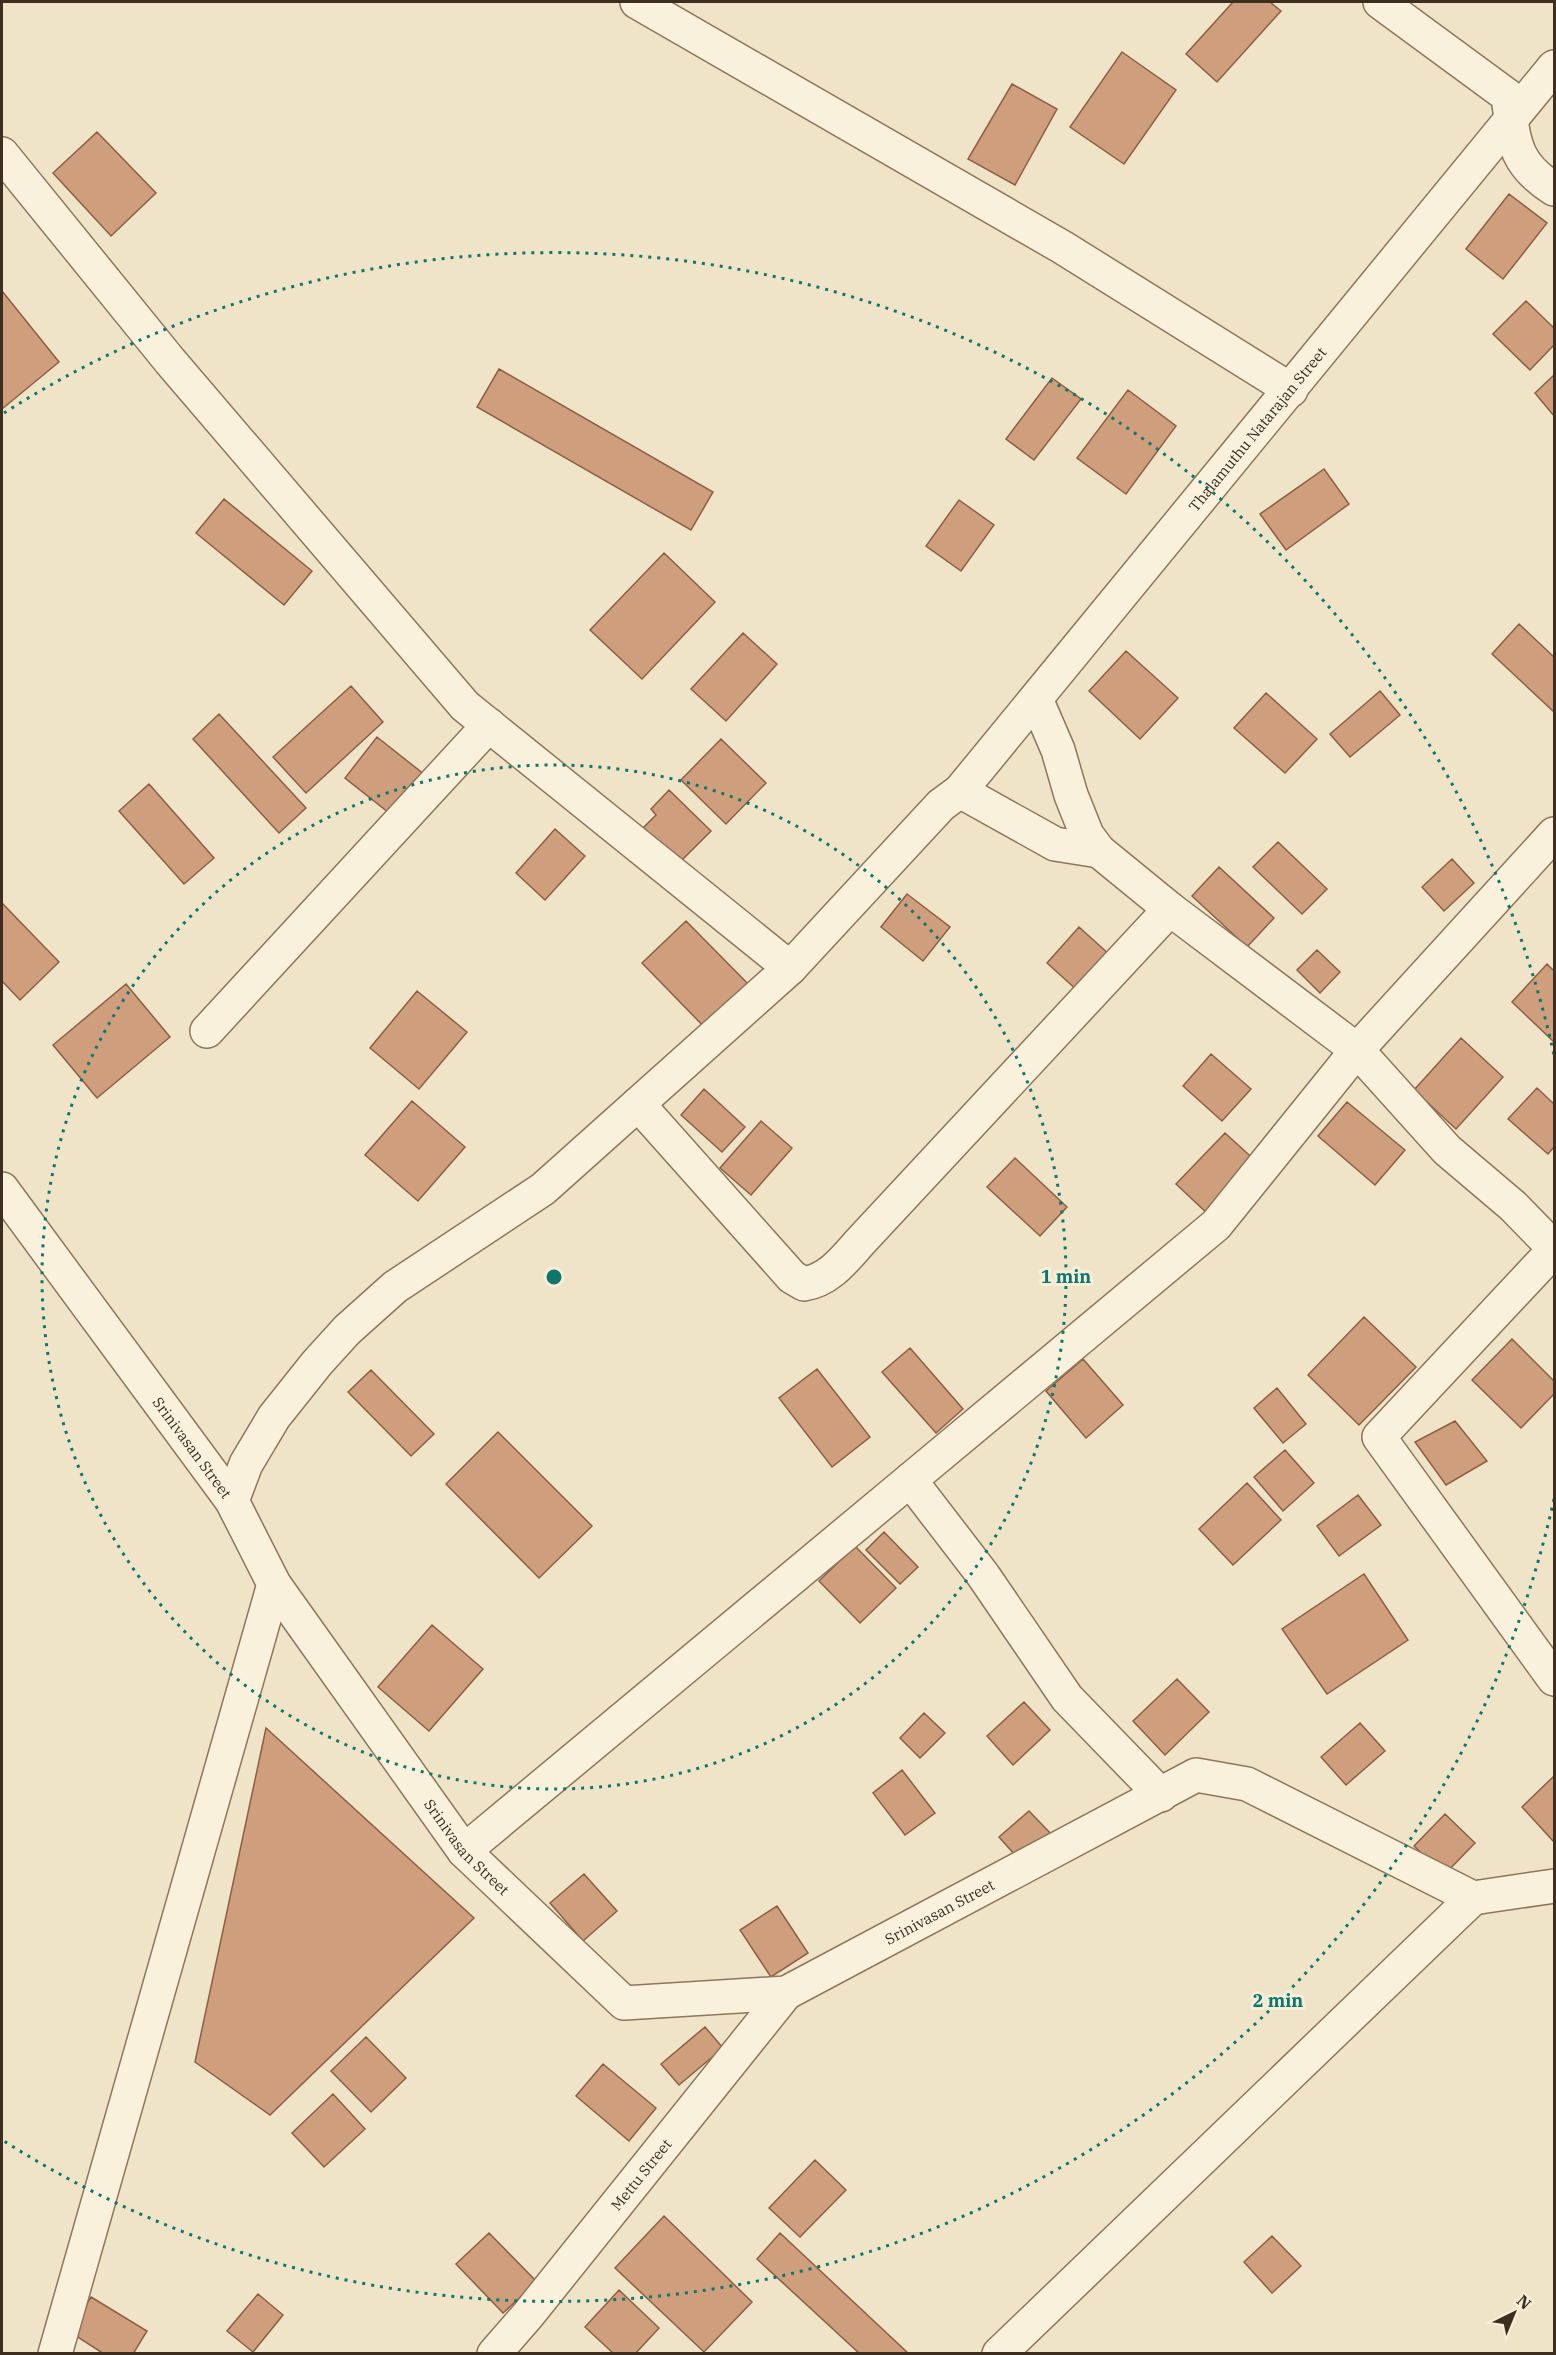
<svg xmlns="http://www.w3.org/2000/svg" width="1556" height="2355" viewBox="0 0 1556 2355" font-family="'IBM Plex Serif',serif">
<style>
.building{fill:#cf9f7d;stroke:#8d5f41;stroke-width:1.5}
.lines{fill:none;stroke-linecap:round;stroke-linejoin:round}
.minor-casing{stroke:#8d765c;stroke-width:36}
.minor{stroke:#faf1dc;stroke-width:33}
.ring{fill:none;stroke:#0f766e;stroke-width:3;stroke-dasharray:3 6}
.labels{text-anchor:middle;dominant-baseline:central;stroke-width:6;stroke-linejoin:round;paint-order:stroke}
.street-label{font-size:15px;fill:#3d2e20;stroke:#f7eed8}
.centre{fill:#0f766e;stroke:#f7eed8;stroke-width:3}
.ring-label{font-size:18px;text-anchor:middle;font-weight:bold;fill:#0f766e;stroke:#f7eed8;stroke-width:6;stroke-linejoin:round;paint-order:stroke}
</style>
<rect width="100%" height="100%" fill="#f0e4c8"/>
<path class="building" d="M1233,2h37l11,9 -64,71 -31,-28z
M1122,52l54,38 -52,74 -54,-37z
M1012,84l45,25 -42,76 -47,-26z
M97,132l59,61 -45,43 -58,-63z
M1509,194l38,29 -44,56 -37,-30z
M2,291l57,71 -57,47z
M1526,301l28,27v17l-24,25 -37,-36z
M499,369l214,123 -22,38 -214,-123z
M1554,375v41l-19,-23z
M1052,378l29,21 -47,61 -28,-21z
M1128,390l48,36 -50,68 -49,-36z
M1324,469l25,35 -63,46 -26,-36z
M224,499l88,72 -28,34 -88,-72z
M959,500l35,25 -33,46 -35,-25z
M664,553l51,49 -73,77 -52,-49z
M1519,624l35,33v55l-62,-58z
M743,633l34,31 -51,57 -35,-32z
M1126,651l52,47 -38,41 -51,-48z
M351,686l32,36 -77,71 -33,-36z
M1380,691l20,24 -50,42 -20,-23z
M1266,693l51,46 -32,34 -51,-45z
M219,714l87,94 -27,25 -86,-94z
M377,737l53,42 -32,41 -53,-42z
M721,739l45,44 -40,41 -45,-44z
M149,784l65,74 -30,26 -65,-73z
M669,790l42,41 -33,33 -36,-35 14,-14 -5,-6z
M555,829l30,27 -40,44 -29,-27z
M1278,842l49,47 -25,25 -49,-47z
M1452,859l22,24 -30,28 -22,-24z
M1219,867l55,51 -27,29 -55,-51z
M907,894l43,33 -27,34 -42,-34z
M2,903l57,59 -39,38 -18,-19z
M686,921l70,71 -44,43 -70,-72z
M1079,927l32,29 -32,36 -32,-29z
M1317,950l23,22 -20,21 -23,-23z
M1547,964l7,7v71l-42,-40z
M126,984l44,53 -73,61 -44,-53z
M417,991l50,41 -48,57 -49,-41z
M1461,1038l42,39 -47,52 -42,-39z
M1211,1054l40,35 -29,32 -39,-35z
M1537,1088l17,16v43l-6,7 -40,-35z
M704,1089l41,38 -23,25 -41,-37z
M412,1101l53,46 -47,54 -53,-46z
M1347,1102l58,48 -30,35 -57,-49z
M761,1121l31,27 -41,47 -31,-27z
M1225,1133l34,31 -49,52 -34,-32z
M1015,1158l52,49 -27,29 -53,-49z
M1364,1317l52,50 -57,58 -51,-50z
M1512,1339l42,42v13l-33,34 -49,-48z
M910,1348l53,61 -27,24 -54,-61z
M1083,1359l40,46 -37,33 -40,-47z
M817,1369l53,68 -38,30 -53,-69z
M371,1370l63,64 -23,22 -63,-64z
M1277,1388l29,36 -23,19 -29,-35z
M1455,1421l32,40 -41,24 -31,-43z
M498,1432l94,94 -53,52 -93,-94z
M1285,1450l29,33 -31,28 -29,-34z
M1247,1483l34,37 -48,45 -34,-36z
M1358,1495l23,30 -42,31 -22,-30z
M884,1532l34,35 -18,17 -34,-34z
M855,1546l41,42 -36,35 -41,-42z
M1364,1574l44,66 -81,54 -45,-65z
M432,1625l51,44 -54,62 -51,-44z
M1177,1679l32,33 -44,43 -32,-34z
M1024,1702l26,28 -37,35 -26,-29z
M924,1713l21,20 -25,25 -20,-20z
M1360,1723l25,28 -39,34 -25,-28z
M266,1728l208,190 -204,197 -75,-53z
M902,1770l33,43 -30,22 -32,-42z
M1554,1776v66l-32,-35z
M1029,1811l24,25 -30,28 -24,-27z
M1445,1814l30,29 -31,32 -30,-29z
M584,1874l33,37 -34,30 -33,-38z
M777,1906l31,47 -37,24 -31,-47z
M705,2027l18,21 -44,37 -18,-21z
M366,2037l40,41 -35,34 -40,-41z
M603,2064l53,44 -27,33 -53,-45z
M333,2094l32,35 -41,38 -32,-34z
M815,2160l31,30 -46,47 -31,-29z
M664,2216l88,86 -48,50 -89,-84z
M489,2233l48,49 -34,31 -47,-49z
M780,2233l129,121h-49l-103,-95z
M1272,2236l29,30 -29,27 -28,-31z
M619,2290l40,38 -24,26h-21l-29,-27z
M258,2294l25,21 -30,37 -26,-21z
M91,2297l56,34 -14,23h-29l-34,-22z"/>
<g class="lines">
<g class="minor-casing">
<g id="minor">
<path d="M637,2l425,245 229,143"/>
<path d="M1380,2l128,94c6,45 5,67 46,93"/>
<path id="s1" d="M2,154l168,207 295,345 325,262 151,-163 19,-14 594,-724"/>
<path d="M1036,699l22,51 13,45 16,40 12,16 71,58 187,141 90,100 66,56 41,42"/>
<path d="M960,791l95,53 44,7"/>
<path d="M207,1031l282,-306"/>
<path d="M638,1104l154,173 12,7c25,-4 40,-24 56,-42l310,-333"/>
<path id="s2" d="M2,1189l230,312 42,83 190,267 160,152 162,-10 410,-218 51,9 226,114 81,-12"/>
<path d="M1554,1250l-175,187 175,242"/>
<path d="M232,1501l14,-37 28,-47 43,-54 30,-33 48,-43 148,-98 247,-221"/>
<path d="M1161,1795l-94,-97 -84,-123 -73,-95 306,-255 141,-175 197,-216"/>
<path d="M464,1851l446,-371"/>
<path d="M55,2354l219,-770"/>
<path id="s3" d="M494,2354l34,-39 258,-322"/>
<path d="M999,2354l474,-456"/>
</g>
</g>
<use href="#minor" class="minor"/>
</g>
<g class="ring">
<circle cx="554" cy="1277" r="512"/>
<path d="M1554 1499A1024 1024 0 0 1 4 2141M4 413A1024 1024 0 0 1 1554 1055"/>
</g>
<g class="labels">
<g class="street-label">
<text stroke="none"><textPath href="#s1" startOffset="1852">Thalamuthu Natarajan Street</textPath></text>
<text stroke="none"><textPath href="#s2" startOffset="321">Srinivasan Street</textPath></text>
<text stroke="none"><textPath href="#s2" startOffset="807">Srinivasan Street</textPath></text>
<text stroke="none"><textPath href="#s2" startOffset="1365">Srinivasan Street</textPath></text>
<text stroke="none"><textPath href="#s3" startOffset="232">Mettu Street</textPath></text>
</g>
</g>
<circle cx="554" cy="1277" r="9" class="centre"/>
<g class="ring-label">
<text x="1066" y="1283">1 min</text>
<text x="1278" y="2007">2 min</text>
</g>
<rect width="1556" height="2355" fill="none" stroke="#3d2e20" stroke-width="6"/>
<g transform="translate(1514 2313) rotate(43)" stroke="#f7eed8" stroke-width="4.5" paint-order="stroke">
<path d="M0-4.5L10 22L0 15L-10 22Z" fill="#3d2e20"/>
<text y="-9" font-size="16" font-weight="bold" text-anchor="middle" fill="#3d2e20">N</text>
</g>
</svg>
